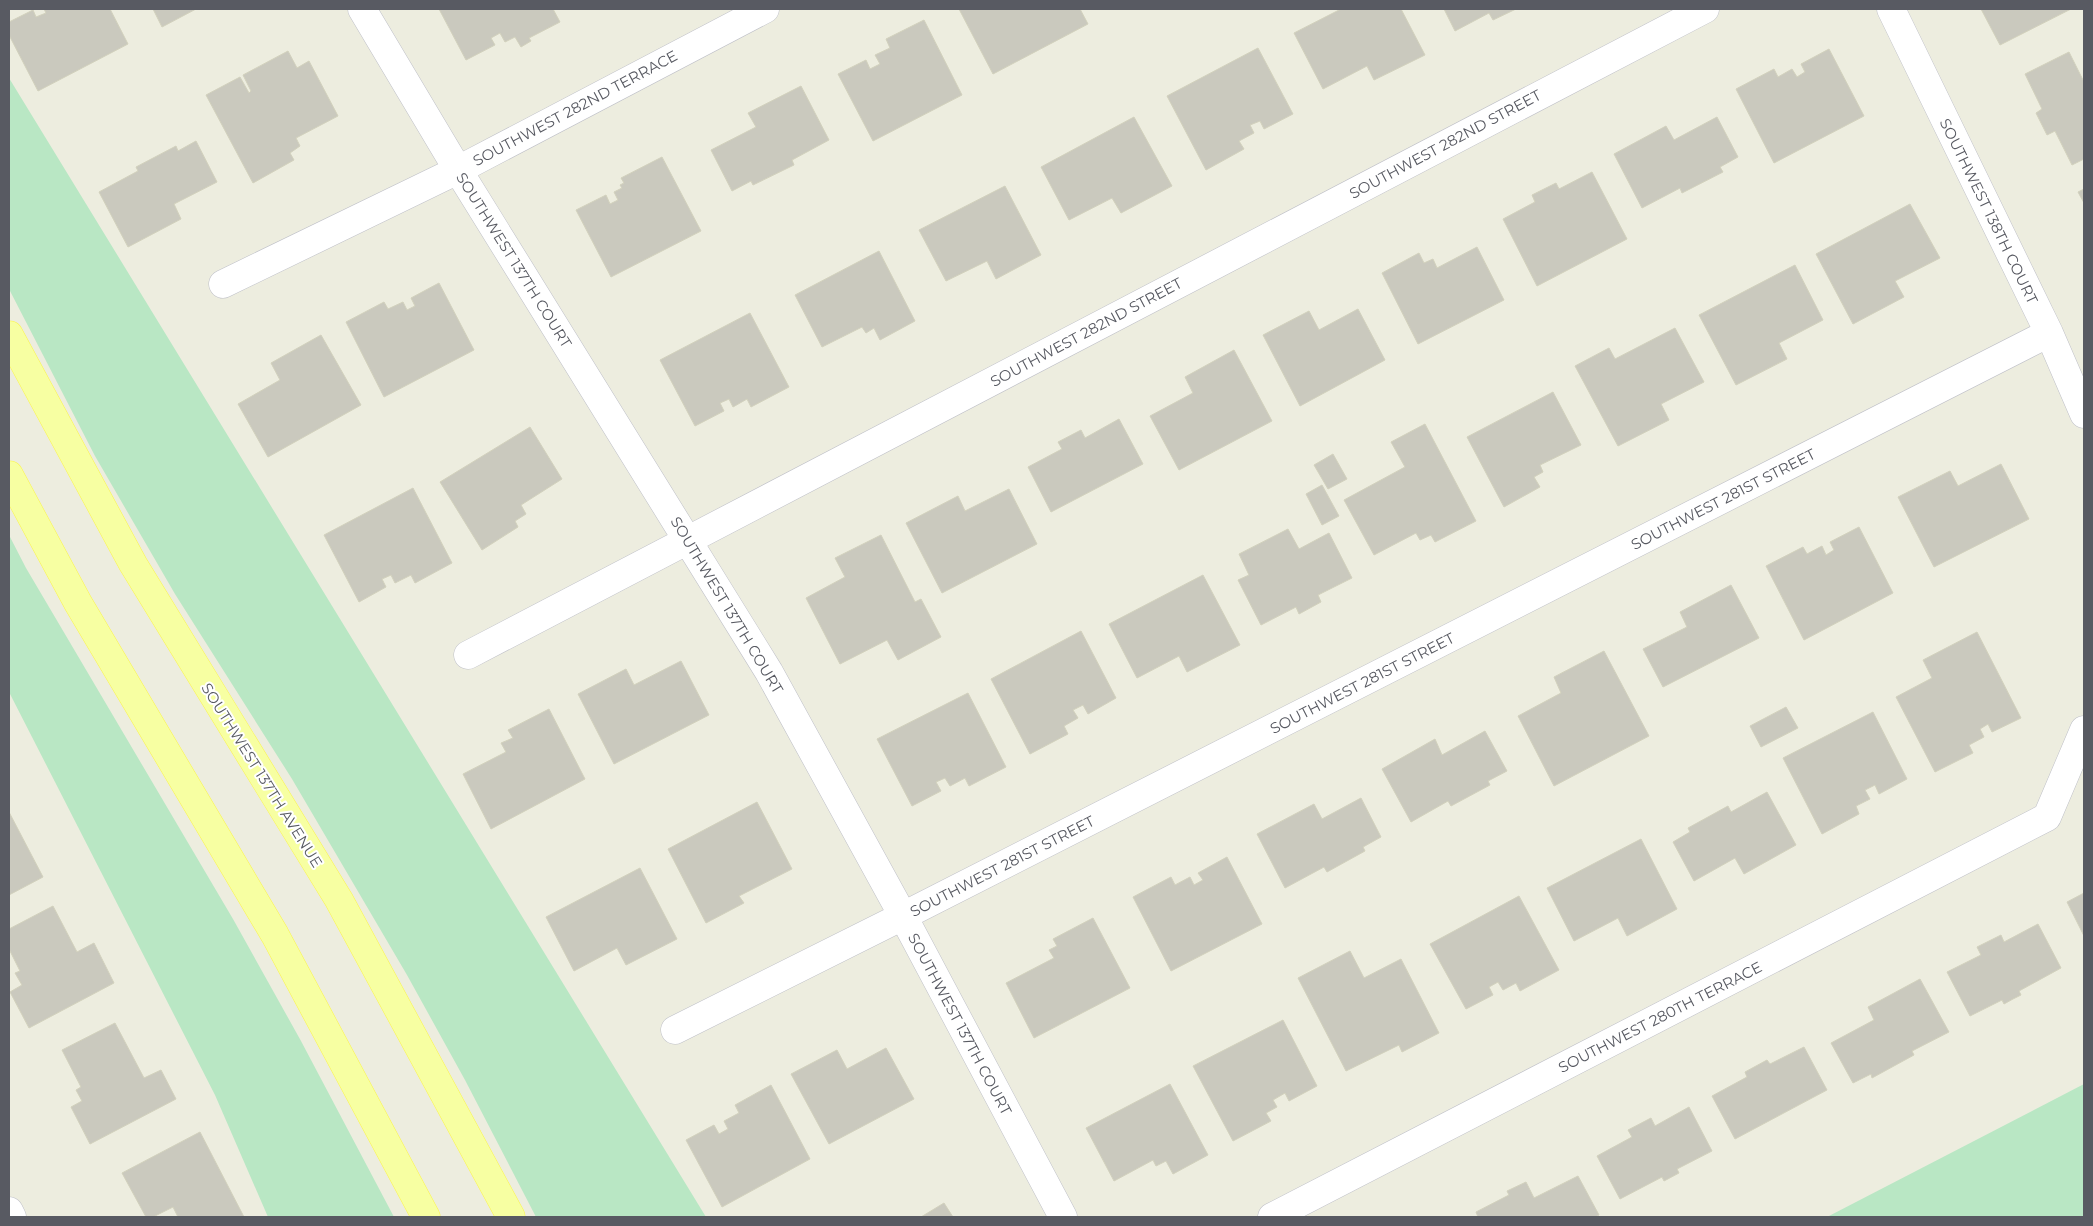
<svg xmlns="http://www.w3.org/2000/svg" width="2093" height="1226" viewBox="0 0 2093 1226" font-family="Montserrat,sans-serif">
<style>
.green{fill:#b9e7c4}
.building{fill:#cac9be;stroke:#d2d1bd}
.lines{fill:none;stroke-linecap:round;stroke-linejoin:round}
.minor-casing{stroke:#bfc0c8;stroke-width:29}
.major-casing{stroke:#fcf54a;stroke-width:29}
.minor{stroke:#fff;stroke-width:28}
.major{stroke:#f7ffa2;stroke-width:28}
.labels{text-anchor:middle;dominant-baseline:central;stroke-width:4;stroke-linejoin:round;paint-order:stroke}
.street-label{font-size:15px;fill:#585a62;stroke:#fff}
</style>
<rect width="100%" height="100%" fill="#ededdf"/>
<path class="green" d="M9,78l697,1139h-170l-71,-137 -58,-105 -115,-196 -117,-185 -80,-138 -86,-167z
M9,535l17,33 207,351 68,122 93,176h-126l-53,-122 -206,-403z
M2084,1084v133h-257z"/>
<path class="building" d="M44,9h66l18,35 -90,47 -29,-56v-13l24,-12 3,7 10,-4z
M153,9h43l-34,18z
M439,9h114l7,13 -31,16 2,3 -10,6 -6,-10 -10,5 -5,-9 -9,5 4,7 -29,15z
M959,9h121l8,15 -95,50z
M1341,9h60l24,46 -51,25 -7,-14 -44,23 -29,-56z
M1444,9h72l-23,11 -4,-7 -34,18z
M1981,9h90l-71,36z
M924,20l38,75 -89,46 -35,-67 28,-14 4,9 10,-5 -5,-9 15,-7 -4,-9z
M1258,48l35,66 -29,15 -4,-8 -10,4 4,8 -15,8 5,8 -38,21 -39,-74z
M1829,49l35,67 -90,47 -38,-74 38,-20 4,8 14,-8 5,8 8,-5 -4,-8z
M288,51l9,17 12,-7 29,55 -42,22 4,8 -10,7 4,7 -41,23 -47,-88 34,-18 9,16 2,-2 -8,-16z
M2069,52l15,30v77l-12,6 -17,-34 -8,4 -11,-22 6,-4 -17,-35z
M801,86l28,54 -37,20 2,5 -41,20 -2,-4 -19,10 -21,-41 45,-23 -8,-14z
M1134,117l38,69 -51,27 -9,-15 -43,22 -28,-53z
M1717,117l21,40 -18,10 3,5 -41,21 -2,-5 -38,20 -28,-54 52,-28 8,14z
M196,141l21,41 -43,22 7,15 -53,28 -29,-55 39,-21 -2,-4 40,-21 2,5z
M662,157l39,74 -90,46 -35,-67 30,-15 4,9 8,-4 -4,-8 8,-4 -2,-3 4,-2 -3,-5z
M1592,172l35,67 -90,47 -34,-67 32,-17 -3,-7 24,-12 3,6z
M1005,186l36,69 -45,24 -9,-18 -41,20 -27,-51z
M2084,189v14l-6,-11z
M1910,204l30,54 -45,23 9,16 -51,27 -37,-70z
M1477,247l27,53 -86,44 -36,-71 37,-20 5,10 9,-4 4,9z
M879,251l36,70 -35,19 -6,-12 -8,5 -4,-6 -40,20 -27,-52z
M1795,265l28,55 -44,23 8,16 -51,26 -37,-70z
M439,283l35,67 -90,47 -38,-75 38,-20 4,7 15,-7 4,8 8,-4 -4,-8z
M1358,309l27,51 -85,46 -37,-71 46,-24 10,19z
M750,313l39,74 -38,20 -4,-8 -14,8 -4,-8 -9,4 4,8 -29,15 -35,-66z
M1675,328l29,54 -43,22 8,16 -51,26 -43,-80 34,-18 6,11z
M321,335l40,70 -93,52 -30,-53 42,-24 -9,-17z
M1234,350l38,71 -93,49 -29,-54 43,-23 -8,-16z
M1553,392l28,53 -41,20 3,7 -9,5 6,10 -36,20 -37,-70z
M1119,419l24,45 -92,48 -23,-45 34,-18 -4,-7 23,-12 4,8z
M1425,424l51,97 -41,21 -4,-7 -11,5 -4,-7 -42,22 -30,-55 61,-33 -14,-25z
M530,427l32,52 -41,26 5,9 -11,7 3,6 -36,23 -42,-68z
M1333,454l14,25 -19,10 -14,-24z
M2001,464l28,55 -95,48 -36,-70 52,-26 8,15z
M1322,485l17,31 -17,9 -16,-31z
M413,488l39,75 -37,20 -4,-8 -16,8 -4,-8 -9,4 4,8 -27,15 -35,-67z
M1009,489l28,55 -95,49 -36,-70 52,-27 7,15z
M1859,527l34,66 -89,47 -38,-74 37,-19 4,7 15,-8 4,9 8,-5 -4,-8z
M1288,529l11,20 30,-16 23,45 -34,17 3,7 -22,12 -3,-7 -35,18 -23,-45 11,-5 -10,-21z
M881,535l34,67 6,-3 20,38 -43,23 -11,-20 -47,24 -34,-66 39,-21 -10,-19z
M1203,575l37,70 -53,27 -8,-16 -42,22 -28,-54z
M1731,585l28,53 -96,49 -20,-38 44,-22 -7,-15z
M1081,631l35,67 -28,16 -5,-9 -10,5 5,8 -14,8 4,8 -38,20 -39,-75z
M1977,632l44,86 -29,14 -4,-8 -8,5 4,8 -15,8 4,8 -38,19 -39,-75 36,-19 -9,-18z
M1604,651l45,85 -95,50 -36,-70 43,-23 -7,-16z
M681,661l28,54 -95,49 -36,-70 48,-25 8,16z
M968,693l38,74 -37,19 -4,-8 -15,8 -5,-8 -9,4 5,9 -29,15 -35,-67z
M1786,707l12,21 -37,19 -11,-21z
M549,709l36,70 -94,50 -28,-55 43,-22 -5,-9 12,-5 -5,-8z
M1873,712l34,67 -28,15 -4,-9 -10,5 5,9 -14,7 3,8 -37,20 -39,-76z
M1485,731l22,40 -19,10 2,4 -39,21 -3,-5 -37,21 -29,-53 53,-30 7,16z
M1767,792l29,53 -52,29 -9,-16 -41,23 -21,-39 17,-10 -2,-4 40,-22 3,6z
M1361,798l20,39 -18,10 2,4 -38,21 -3,-5 -39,21 -28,-54 57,-30 8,15z
M757,802l35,67 -53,27 5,7 -38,20 -38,-74z
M9,812l34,65 -34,18z
M1641,839l36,70 -50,27 -9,-18 -44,23 -27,-53z
M1227,857l35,67 -91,47 -38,-74 38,-20 4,8 15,-8 4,8 9,-5 -5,-7z
M640,868l37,71 -51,26 -9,-17 -43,23 -28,-54z
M2084,893v43l-17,-34z
M1519,896l40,74 -39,21 -4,-8 -13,7 -5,-8 -9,5 4,8 -27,14 -36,-65z
M53,906l24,46 17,-9 20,40 -85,45 -19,-36 12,-7 -7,-12 5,-2 -11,-22v-20z
M1093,918l37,70 -96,50 -28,-55 48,-25 -5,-8 8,-4 -4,-7z
M2038,924l23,44 -42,23 2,4 -8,4 -9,5 -2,-4 -32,16 -23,-44 34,-17 -4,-8 24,-12 3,7z
M1350,951l14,27 37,-19 38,74 -37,19 -3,-7 -53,26 -48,-93z
M1920,979l29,53 -37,19 2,4 -42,23 -1,-4 -18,9 -22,-40 43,-23 -6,-13z
M1283,1020l34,66 -28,15 -4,-8 -12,7 4,7 -11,6 5,8 -38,20 -40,-75z
M115,1023l29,55 17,-8 15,29 -86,45 -19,-37 11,-6 -6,-11 5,-3 -19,-37z
M1804,1047l23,43 -92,49 -23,-43 35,-19 -2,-5 22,-12 3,4z
M886,1048l28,51 -85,45 -38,-70 46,-24 10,19z
M1170,1084l38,71 -35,19 -7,-13 -10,5 -3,-6 -39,21 -28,-53z
M771,1085l39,74 -88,48 -36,-67 28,-15 5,9 9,-5 -4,-8 15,-8 -4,-8z
M1689,1107l23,44 -35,18 2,4 -15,8 -2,-4 -42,22 -23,-43 35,-19 -4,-7 23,-12 4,8z
M200,1132l44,85h-66l-5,-10 -20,10h-7l-24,-44z
M1578,1176l21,39 -4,2h-117l-2,-5 33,-17 -2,-4 19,-9 8,16z
M944,1203l9,14h-32z"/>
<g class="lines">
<g class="minor-casing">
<path id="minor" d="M362,9l96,161 311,502 134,244 160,301
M1891,9l158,324 35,81
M223,284l235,-114 307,-161
M468,655l1237,-646
M675,1030l228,-114 1146,-583
M9,1211l3,6
M1272,1217l775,-400 37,-87"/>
</g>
<g class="major-casing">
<path id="major" d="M9,335l124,229 206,336 172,317
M9,475l69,128 197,332 151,282"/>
</g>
<use href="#minor" class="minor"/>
<use href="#major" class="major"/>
</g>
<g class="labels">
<g class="street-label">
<text transform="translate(575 108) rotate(-28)">SOUTHWEST 282ND TERRACE</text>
<text transform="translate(1445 144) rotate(-28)">SOUTHWEST 282ND STREET</text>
<text transform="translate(1989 211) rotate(64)">SOUTHWEST 138TH COURT</text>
<text transform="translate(514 260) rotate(58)">SOUTHWEST 137TH COURT</text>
<text transform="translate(1086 332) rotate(-28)">SOUTHWEST 282ND STREET</text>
<text transform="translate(1723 499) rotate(-27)">SOUTHWEST 281ST STREET</text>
<text transform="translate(727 605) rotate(59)">SOUTHWEST 137TH COURT</text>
<text transform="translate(1362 683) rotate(-27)">SOUTHWEST 281ST STREET</text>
<text transform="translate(262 775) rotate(58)">SOUTHWEST 137TH AVENUE</text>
<text transform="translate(1002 866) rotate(-27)">SOUTHWEST 281ST STREET</text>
<text transform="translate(1660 1017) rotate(-27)">SOUTHWEST 280TH TERRACE</text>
<text transform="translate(960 1024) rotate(62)">SOUTHWEST 137TH COURT</text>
</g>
</g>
<rect width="2093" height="1226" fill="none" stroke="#585a62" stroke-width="20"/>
</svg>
